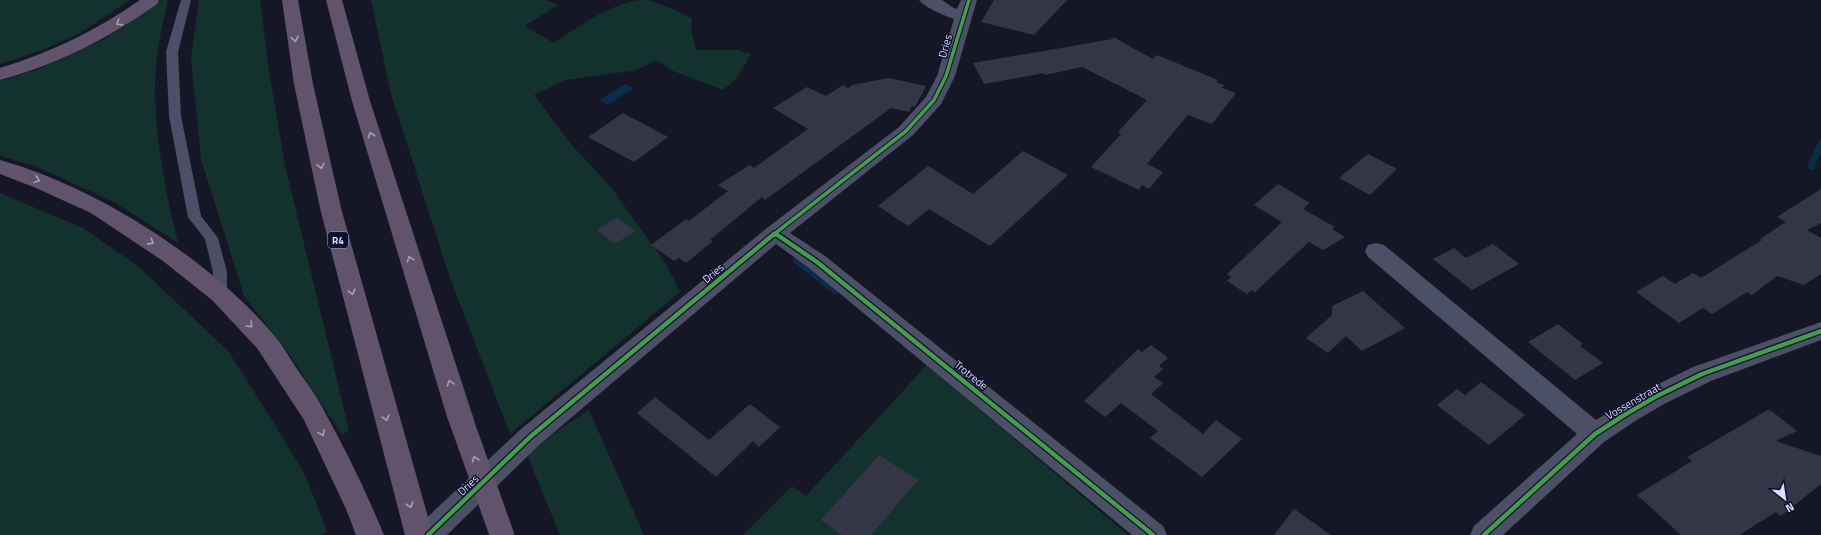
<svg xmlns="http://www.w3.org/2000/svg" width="1821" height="535" viewBox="0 0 1821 535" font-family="'Titillium Web',sans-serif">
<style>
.green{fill:#13322d}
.water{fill:#0a2e49}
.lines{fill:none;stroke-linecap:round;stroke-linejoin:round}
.stream-far1{stroke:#0a2e49;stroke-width:7}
.stream{stroke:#0a2e49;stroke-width:9}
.building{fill:#343647}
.service{fill:#4c5066;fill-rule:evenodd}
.minor{fill:#4c5066;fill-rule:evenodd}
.motorway{fill:#62536d;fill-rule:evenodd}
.motorway-bridge{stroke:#62536d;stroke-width:24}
.cycleway-far1-casing{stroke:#10112c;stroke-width:5.5}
.cycleway-casing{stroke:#10112c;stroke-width:7}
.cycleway-far1{stroke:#469c4c;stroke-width:3.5}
.cycleway{stroke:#469c4c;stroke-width:4.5}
.oneway{stroke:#a5a0bd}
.labels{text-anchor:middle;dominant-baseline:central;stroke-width:3;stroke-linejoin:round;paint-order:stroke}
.shield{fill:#10112c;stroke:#9ea1c0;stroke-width:1}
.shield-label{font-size:10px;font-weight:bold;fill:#dbdfff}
.street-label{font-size:11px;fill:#dbdfff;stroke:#10112c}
</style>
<rect width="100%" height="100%" fill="#161726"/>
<path class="green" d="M0,0h130l-50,33 -35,16 -45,15z
M161,0h7c-7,30 -14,63 -13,94 1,50 11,100 23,149l-64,-41 -79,-36 -35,-10v-75l36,-11 69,-31z
M199,0h61l9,71 16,94 64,265 -7,5 -55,-84 -43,-55 -43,-137 -10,-101z
M371,0h175l12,5 -34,21 30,17c24,-16 61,-43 91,-43 16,2 32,12 47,18l-1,12 5,20h42l13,4 -15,25 -13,11 -50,-19 -17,-11 -19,10 -72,10 -31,15 35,47 41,44 56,78 14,28 -170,142 -60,-156 -59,-184z
M0,193l83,35 56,39 89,84 42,66 35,58 22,56 -6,4h-321z
M927,365l201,170h-385l49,-49 14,10z
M589,410l55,125h-84l-34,-83z"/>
<path class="water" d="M626,84l8,4 -26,17 -8,-5z"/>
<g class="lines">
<path class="stream-far1" d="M1811,166l10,-22"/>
<path class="stream" d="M798,260l38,30"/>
</g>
<path class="building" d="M994,0h73l-33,35 -53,-13z
M1113,37l40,22 4,-4 61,25 -2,2 8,3 -2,3 14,5 -24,31 -24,-9 -41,49 16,8 -14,17 -7,-4 -3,5 -48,-23 30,-33 -3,-2 29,-32 -65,-33 -37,8 -1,-2 -60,11 -11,-21 140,-24z
M889,78l37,8 -11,21 -3,-1 -3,6 -18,-4 -126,92 -3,-3 -52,43 3,1 -27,22 -7,-5 -5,3 -23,-16 35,-26 3,2 39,-30 -10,-6 32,-20 4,3 54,-39 -35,-21 34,-21 19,9 17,-11 5,3 4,-3z
M623,113l45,24 -34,25 -46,-25z
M1023,151l45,24 -78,71 -61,-37 -21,17 -30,-20 50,-40 45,28z
M1368,154l29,15 -27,26 -31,-17z
M1278,184l32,19 -7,6 32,18 -3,2 13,8 -22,13 -14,-8 -54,50 -4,-2 -4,4 -20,-13 4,-4 -4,-3 55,-52 -28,-17z
M1821,189v34l-14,7 14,8v36l-17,11 -27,-9 -25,19 -5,-3 -35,22 -9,-6 -24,15 -43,-31 27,-16 12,8 18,-11 8,5 61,-38 -2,-1 26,-17 -9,-5z
M617,217l18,14 -20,13 -18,-14z
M1493,244l26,20 -47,26 -39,-31 21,-11 12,10z
M1363,291l42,37 -43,23 -16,-15 -18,17 -22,-15 26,-23v-9z
M1558,324l25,20 -3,2 23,17 -28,17 -47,-38z
M1151,345l17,13 -9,8 4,3 -9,8 9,6 -12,11 52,40 13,-14 26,19 -40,38 -52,-39 8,-7 -37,-28 -16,14 -21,-16 54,-52 4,3z
M1481,382l44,33 -36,30 -52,-40 20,-16 8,6z
M655,397l54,43 41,-36 30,23 -21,20 -6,-6 -37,36 -79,-64z
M1770,410l27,21 -21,10 45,15v28l-40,32 -5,-4 -37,23h-58l-44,-40 55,-34 -5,-4 79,-46z
M879,455l39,25 -47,55h-29l-21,-15z
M1294,509l37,26h-57z"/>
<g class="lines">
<path class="service" d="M181,0h10l-13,52 3,64 20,100 17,22 9,34v22l-2,4 -5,1 -5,-1 -2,-4v-22l-8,-33 -17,-22 -19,-101 -3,-64z"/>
<path class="minor" d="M919,0h23l10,7 5,2 4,-9h16l-22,76 -14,28 -28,31 -123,98 35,23 338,270 4,9h-35l-323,-267 -33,-24 -237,201 -92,90h-33l4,-9 103,-97 246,-201 132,-101 27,-30 11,-21 17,-57c-9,-3 -30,-12 -35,-19z
M1376,243l8,2 212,175 50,-30 47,-23 128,-45v18l-110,41 -47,23 -29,17 -31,21 -101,93h-33l4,-9 103,-92 -209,-177 -3,-6 3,-6z"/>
<path class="motorway" d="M140,0h19l-2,4c-48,34 -100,61 -157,76v-12c50,-15 97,-38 140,-68z
M282,0h16l15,84 28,124 92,327h-28l-85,-327 -26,-124z
M326,0h16l28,101 104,319 -4,8 -9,3 -9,-3 -4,-8 -96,-319z
M0,160c96,27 208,98 273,174 9,10 16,23 24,35 8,12 18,24 25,38 23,41 44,84 62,128h-28l-10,-26 -42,-89 -47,-72 -45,-48 -49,-39 -72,-48 -55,-25 -36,-14z"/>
<path class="motorway-bridge" d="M461,420l41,115"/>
<g class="cycleway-far1-casing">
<path id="cycleway-far1" d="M775,233l3,2
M773,235l133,-104 28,-31 12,-24 23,-76"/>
</g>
<g class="cycleway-casing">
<path id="cycleway" d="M776,234l41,28 336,273
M428,535l102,-98 244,-203
M1484,535l111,-101 31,-20 29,-17 47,-23 119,-43"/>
</g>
<use href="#cycleway-far1" class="cycleway-far1"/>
<use href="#cycleway" class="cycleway"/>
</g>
<defs><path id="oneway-chevron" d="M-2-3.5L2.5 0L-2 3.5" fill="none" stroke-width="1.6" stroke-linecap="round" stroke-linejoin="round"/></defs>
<g class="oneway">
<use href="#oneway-chevron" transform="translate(119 23) rotate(148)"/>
<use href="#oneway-chevron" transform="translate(295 39) rotate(79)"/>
<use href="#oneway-chevron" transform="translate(371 135) rotate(-108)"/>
<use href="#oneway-chevron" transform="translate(321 166) rotate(77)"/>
<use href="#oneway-chevron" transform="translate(37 180) rotate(20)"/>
<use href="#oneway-chevron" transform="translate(151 242) rotate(32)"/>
<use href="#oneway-chevron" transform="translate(410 259) rotate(-108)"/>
<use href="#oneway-chevron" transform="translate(352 292) rotate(75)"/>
<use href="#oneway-chevron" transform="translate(250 325) rotate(46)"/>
<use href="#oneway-chevron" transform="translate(450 383) rotate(-108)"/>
<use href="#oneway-chevron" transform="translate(386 418) rotate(75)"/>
<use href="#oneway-chevron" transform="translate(322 433) rotate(64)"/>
<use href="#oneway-chevron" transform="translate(475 459) rotate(-109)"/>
<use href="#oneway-chevron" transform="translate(410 505) rotate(74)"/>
</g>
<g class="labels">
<rect class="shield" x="328" y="232" width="20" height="16" rx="3"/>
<g class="shield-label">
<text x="338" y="240">R4</text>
</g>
<g class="street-label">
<text transform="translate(945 46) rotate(-75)">Dries</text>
<text transform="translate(713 273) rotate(-40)">Dries</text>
<text transform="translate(971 375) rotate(39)">Trotrede</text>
<text transform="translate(1633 401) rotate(-30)">Vossenstraat</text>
<text transform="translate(468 485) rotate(-44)">Dries</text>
</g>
</g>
<g transform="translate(1785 499) rotate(150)" stroke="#10112c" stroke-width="3" paint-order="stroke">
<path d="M0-3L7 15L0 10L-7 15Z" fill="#dbdfff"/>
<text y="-6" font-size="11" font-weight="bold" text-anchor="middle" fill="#dbdfff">N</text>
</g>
</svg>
